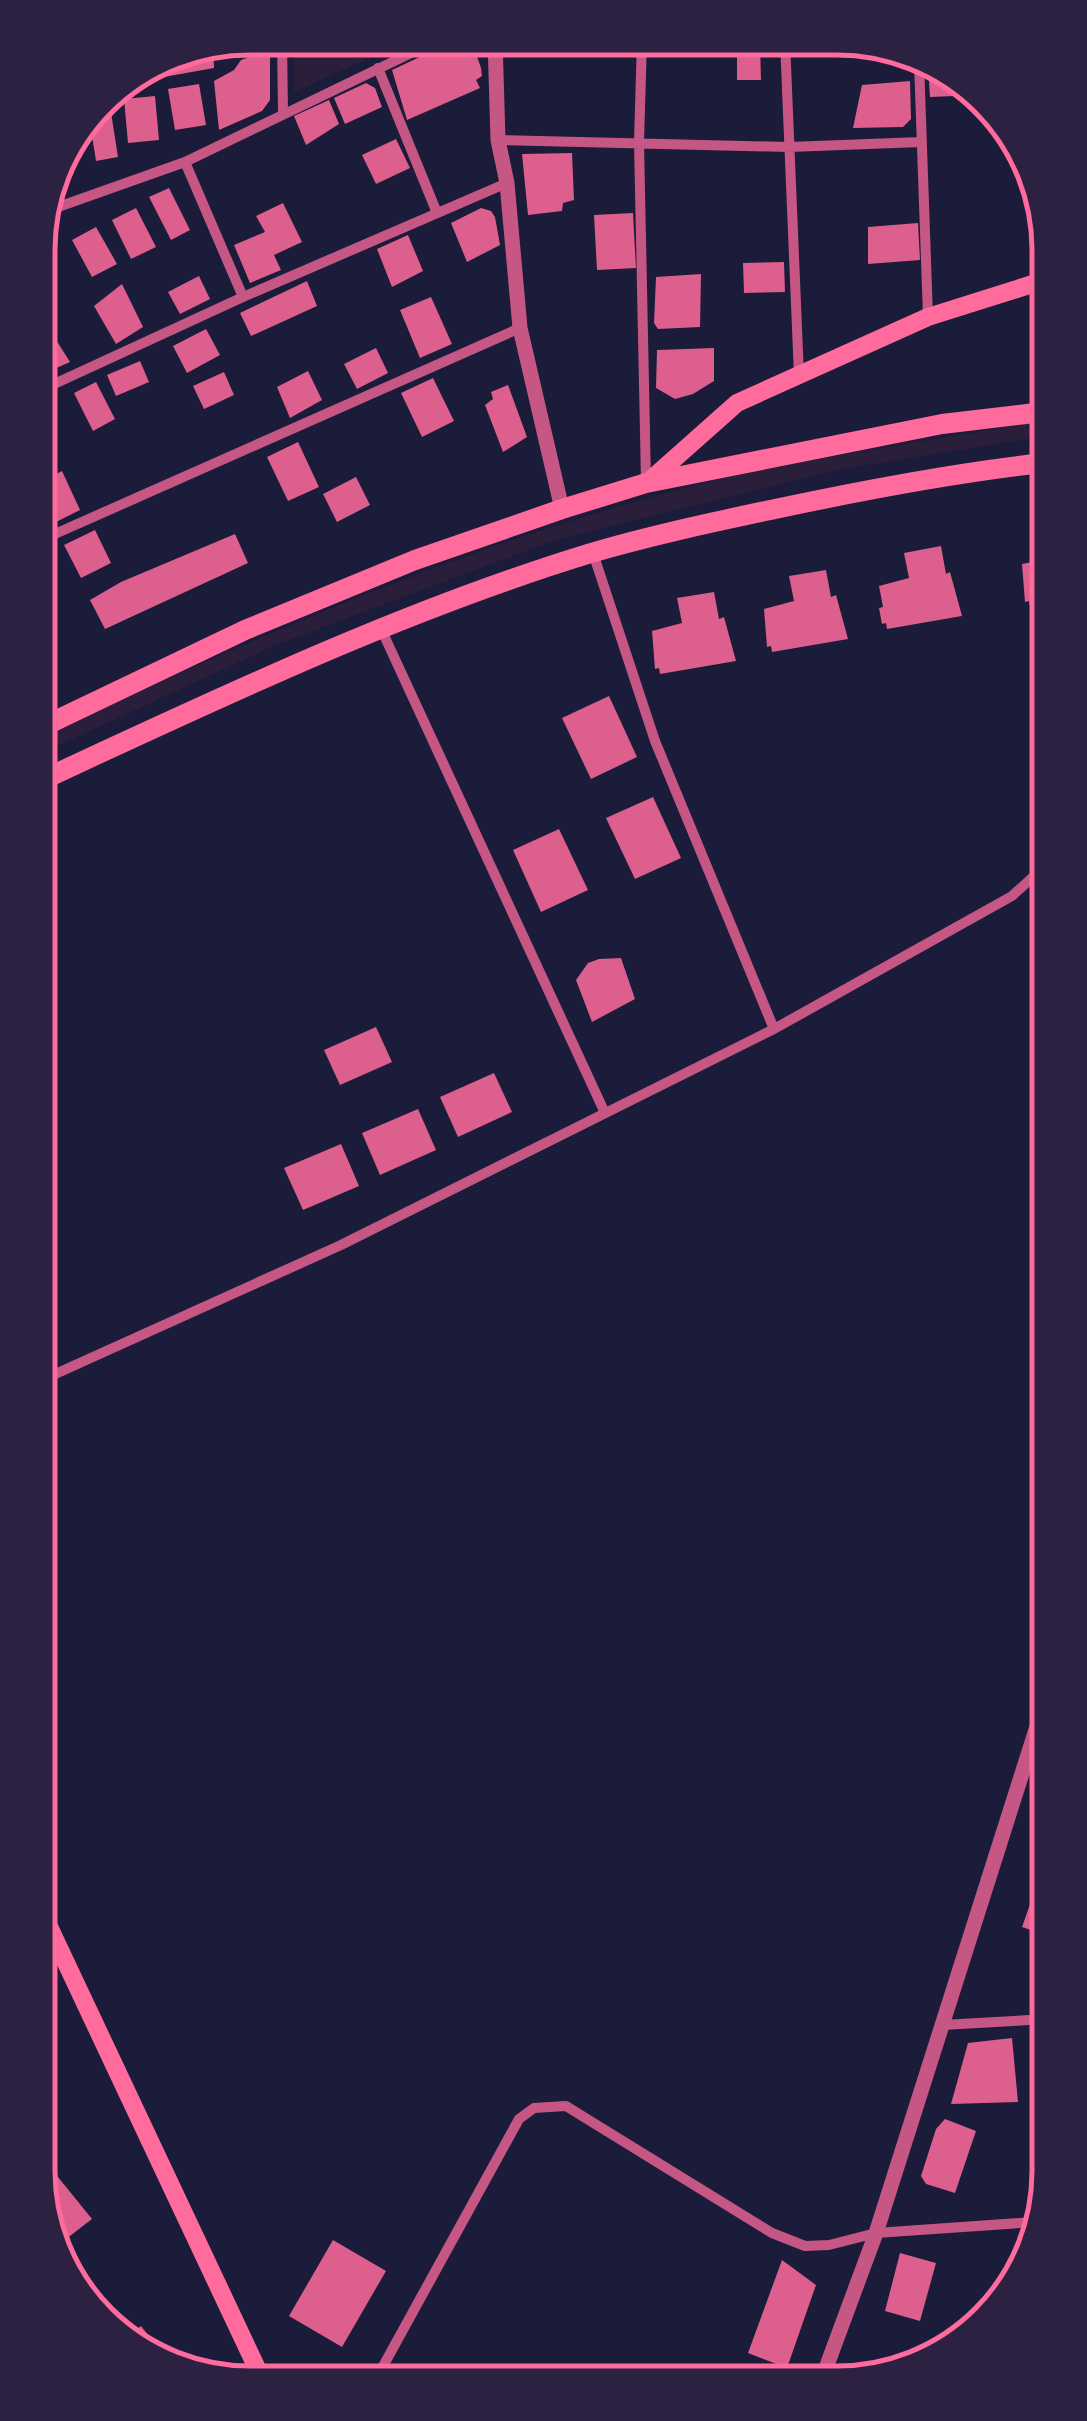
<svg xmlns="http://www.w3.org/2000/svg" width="1087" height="2421" viewBox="0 0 1087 2421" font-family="'Exo 2',sans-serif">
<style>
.green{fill:#2a1e3b}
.building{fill:#dd5f8e}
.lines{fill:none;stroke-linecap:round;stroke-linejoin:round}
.minor{stroke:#c65784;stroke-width:10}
.tertiary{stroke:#c65784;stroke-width:15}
.secondary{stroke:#ff6b9d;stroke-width:18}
.trunk{stroke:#ff6b9d;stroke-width:20}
.rim{fill:none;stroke:#ff6b9d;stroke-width:5}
</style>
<rect width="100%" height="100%" fill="#1b1b3a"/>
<path class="green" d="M294,38l118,1 -118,53z
M1043,421v15l-212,35 -273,68 -285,107 -233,108v-16c199,-94 402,-183 615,-242 127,-35 258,-53 388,-75z"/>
<path class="building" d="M471,39l10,29 1,8 -6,4 4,8 -73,32 -15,-50 64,-30z
M603,40h30v8l-29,2z
M760,44l1,36h-24v-35z
M213,45l1,23 -50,9 -1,-20z
M270,49v51l-8,11 -43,19 -5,-49 20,-11 7,-10z
M928,66l49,25 3,4 -50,2z
M910,81l1,38 -8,8 -50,1 9,-43z
M366,83l9,5 7,19 -37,17 -11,-26z
M199,84l7,41 -31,5 -7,-41z
M155,96l4,44 -31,3 -4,-44z
M329,100l10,24 -33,21 -12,-29z
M110,106l8,51 -22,4 -7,-44 7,-9z
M396,139l14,29 -34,16 -14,-29z
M572,153l2,47 -11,3 -1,8 -34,4 -6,-61z
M169,188l21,42 -19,10 -22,-43z
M283,203l19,39 -28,13 7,15 -31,13 -16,-38 31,-13 -9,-16z
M136,208l20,39 -25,12 -19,-39z
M481,208l10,3 4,6 5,28 -33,17 -16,-39z
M633,213l3,55 -39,2 -3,-55z
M918,223l2,37 -52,4v-37z
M96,227l21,37 -25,13 -20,-37z
M408,235l15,36 -31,16 -15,-38z
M784,262l1,30 -41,1 -1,-30z
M701,274l-1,53 -42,2 -4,-6 2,-46z
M199,276l11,23 -30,15 -12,-22z
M307,281l10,25 -66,30 -11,-23z
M122,284l21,43 -27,17 -22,-38z
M431,297l21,47 -32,14 -20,-48z
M38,311l32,51 -32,14z
M206,329l14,26 -33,18 -14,-27z
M376,348l12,25 -31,16 -13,-25z
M714,348v33l-21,13 -18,5 -19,-11 1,-38z
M140,361l9,21 -33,14 -9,-21z
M308,371l14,29 -32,18 -13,-31z
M224,372l10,23 -30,14 -11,-23z
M433,378l21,43 -32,16 -21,-44z
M96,382l19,37 -22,12 -19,-38z
M508,385l19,52 -24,15 -18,-47 8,-6 -2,-7z
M298,442l21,45 -31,14 -21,-44z
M62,471l18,39 -26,13 -15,-31v-9z
M356,477l14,28 -33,17 -14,-28z
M95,530l16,33 -30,15 -17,-33z
M235,534l13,29 -143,66 -15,-29 31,-18z
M941,546l5,28 4,-2 12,44 -75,13 -1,-6 -4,1 -3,-16 4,-1 -4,-21 30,-8 -5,-25z
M1043,560l1,45 -14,2 -1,-6 -4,1 -3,-38z
M826,570l5,27 5,-2 12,44 -76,13 -1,-6 -4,1 -3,-38 30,-8 -5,-25z
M714,592l5,27 5,-2 12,44 -76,13 -1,-6 -4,1 -3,-38 30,-8 -5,-25z
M609,696l28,61 -46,22 -29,-61z
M653,797l28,61 -46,21 -29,-61z
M559,829l29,61 -47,22 -28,-62z
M621,958l14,41 -43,23 -16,-42 12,-17 11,-4z
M376,1027l16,35 -52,23 -16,-35z
M494,1073l18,39 -54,25 -18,-40z
M418,1109l18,41 -56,25 -18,-42z
M341,1144l18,42 -56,24 -19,-42z
M1044,1865l4,1v70l-26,-9z
M1012,2038l6,64 -67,2 17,-61z
M945,2119l31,12 -21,62 -29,-9 -5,-8 15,-47z
M45,2161l47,58 -35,27 -12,-20z
M333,2240l53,31 -44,76 -53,-31z
M900,2253l36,10 -16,58 -35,-10z
M782,2260l34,25 -29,83 -39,-15z
M141,2326l25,32 -41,-20z"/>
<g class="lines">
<path class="minor" d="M282,38l1,76
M642,40l-3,102 7,340
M785,41l14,335
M919,62l9,255
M378,68l59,145
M498,140l291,7 132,-5
M185,162l58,135
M44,212l141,-50 255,-123
M39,391l204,-94 264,-114
M39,541l481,-213
M593,553l62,188 119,288
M382,631l223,482
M42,1380l299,-135 433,-216 238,-133 32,-29
M942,2025l106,-6
M376,2379l143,-260 15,-11 32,-2 206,127 33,13 24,-1 47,-12 158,-11"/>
<path class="tertiary" d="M495,39l3,101 9,43 13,145 42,181
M823,2376l53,-143 171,-538"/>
<path class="secondary" d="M647,483l90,-80 191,-86 114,-36
M44,1916l218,463"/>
<path class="trunk" d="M40,728l205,-98 170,-70 147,-51 84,-26 296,-59 101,-12
M40,781c179,-83 361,-170 551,-228 61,-18 123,-31 184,-44 89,-19 178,-36 268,-46"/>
</g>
<path d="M0 0H1087V2421H0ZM250 55H837A195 195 0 0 1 1032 250V2171A195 195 0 0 1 837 2366H250A195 195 0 0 1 55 2171V250A195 195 0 0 1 250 55Z" fill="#2d2142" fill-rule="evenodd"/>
<path class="rim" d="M250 55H837A195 195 0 0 1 1032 250V2171A195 195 0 0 1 837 2366H250A195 195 0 0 1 55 2171V250A195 195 0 0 1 250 55Z"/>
</svg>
